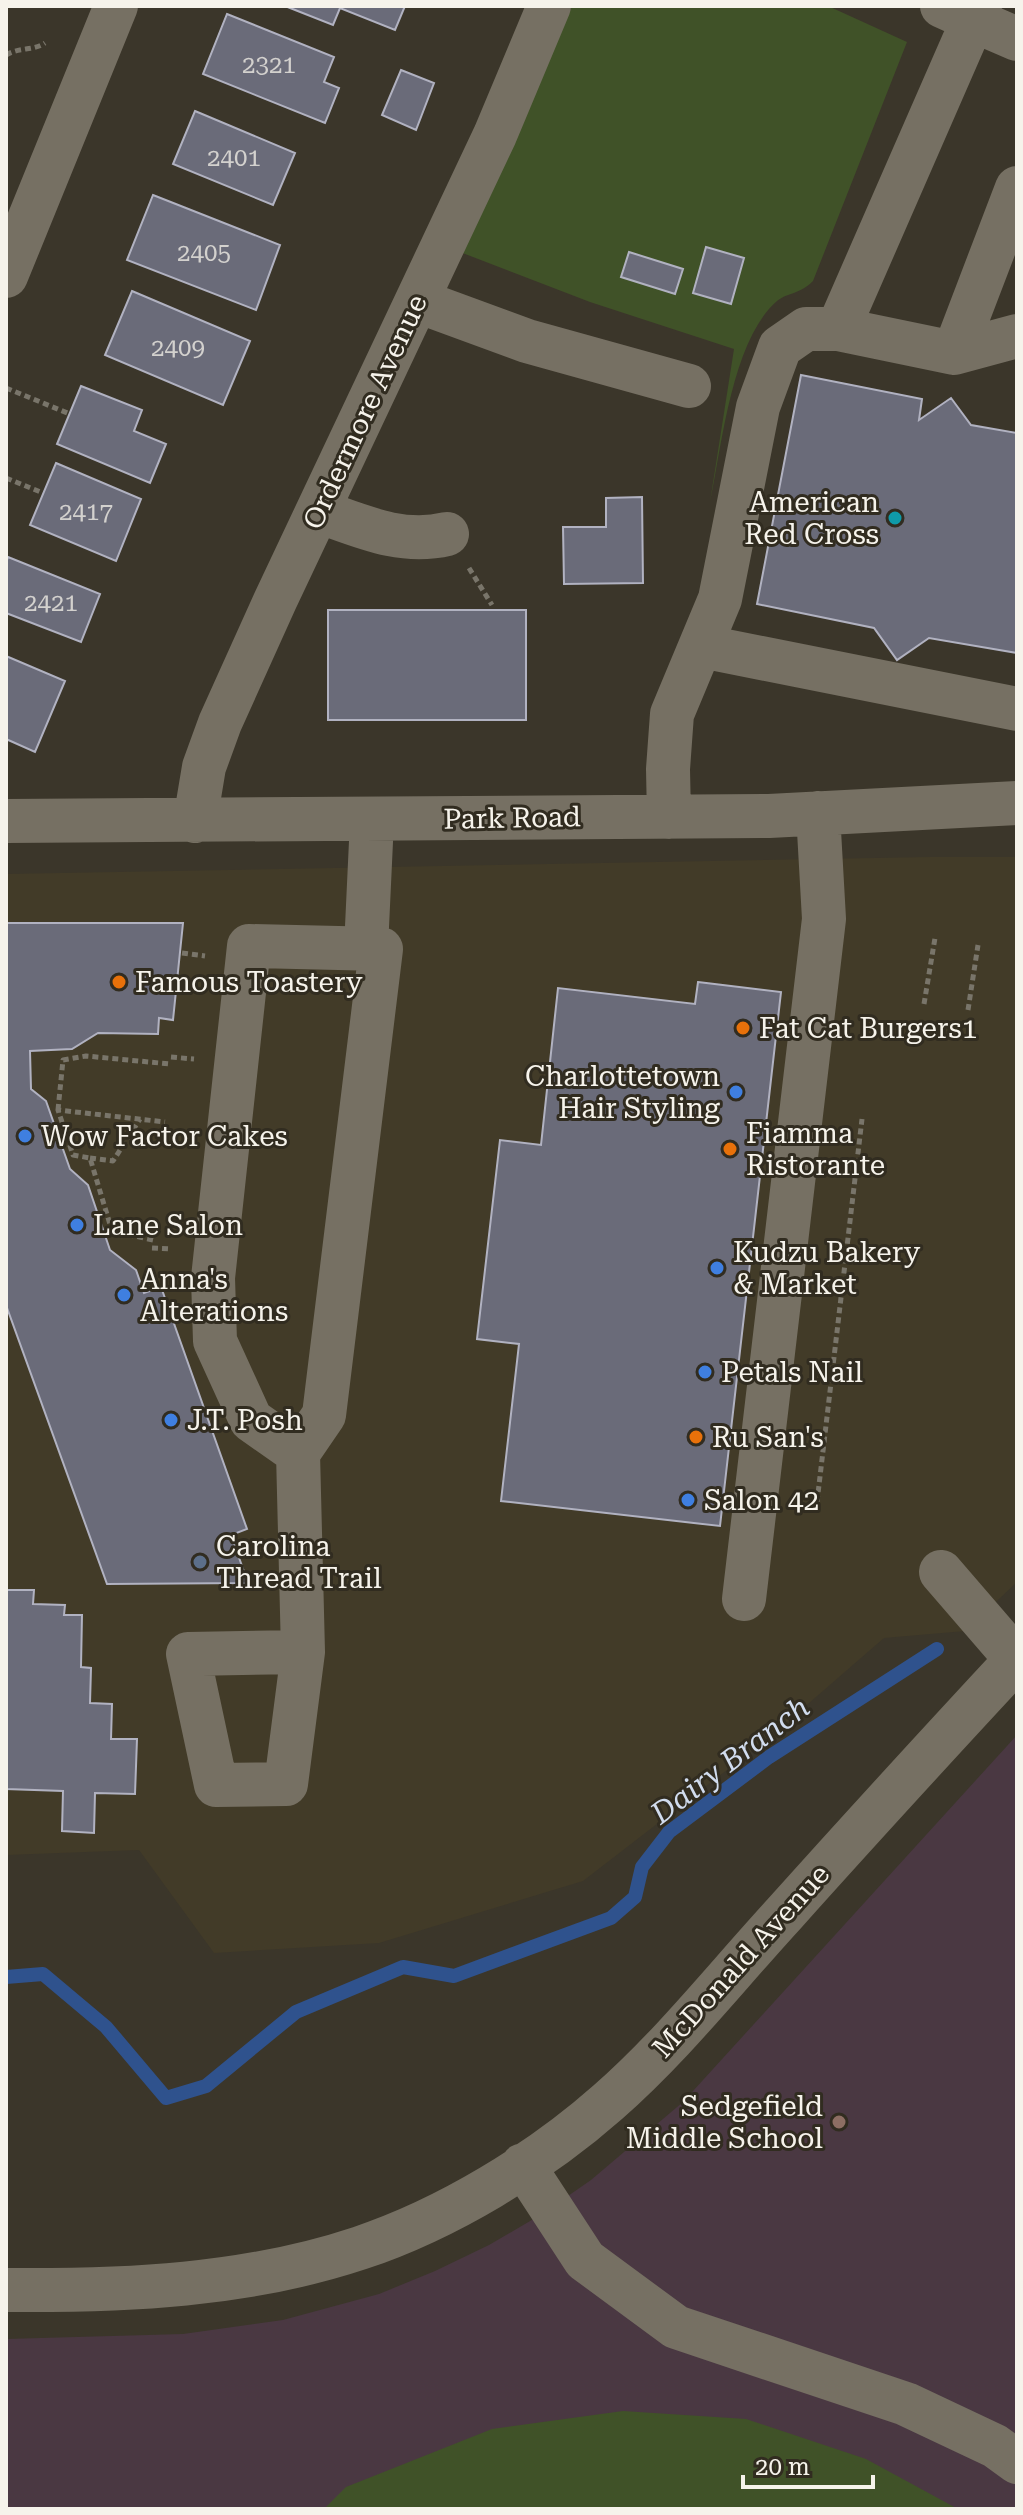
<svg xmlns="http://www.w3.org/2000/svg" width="1023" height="2515" viewBox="0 0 1023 2515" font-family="'Roboto Serif',serif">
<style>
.built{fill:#423b28}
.education{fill:#4a3842}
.green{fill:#405228}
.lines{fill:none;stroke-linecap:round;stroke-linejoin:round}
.stream{stroke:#2f528d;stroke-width:14}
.building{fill:#6a6b79;stroke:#b1b2c1;stroke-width:2}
.path{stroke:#79756a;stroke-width:5;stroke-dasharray:6 4;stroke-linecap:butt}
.minor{stroke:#767063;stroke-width:44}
.culture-dot{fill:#0f9aa8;stroke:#312c20;stroke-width:3}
.food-dot{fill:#e8710a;stroke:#312c20;stroke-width:3}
.shop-dot{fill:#3f7fe0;stroke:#312c20;stroke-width:3}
.service-dot{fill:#5c6f8a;stroke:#312c20;stroke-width:3}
.education-dot{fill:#8d6e63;stroke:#312c20;stroke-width:3}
.labels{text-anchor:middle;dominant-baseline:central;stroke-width:6;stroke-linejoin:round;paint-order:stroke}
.number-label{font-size:24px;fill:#d3d1ce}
.street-label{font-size:28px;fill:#f6f3eb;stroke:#312c20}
.poi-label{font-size:28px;fill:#f6f3eb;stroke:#312c20;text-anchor:start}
.water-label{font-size:30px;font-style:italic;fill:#d1dcee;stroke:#312c20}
</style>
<rect width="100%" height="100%" fill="#3b362a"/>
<path class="built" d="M930,857h87v725l-52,49 -81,7 -113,98 -188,145 -204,62 -165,10 -75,-103 -133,5v-981z"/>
<path class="education" d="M1017,1735v774h-1011v-170l177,-5 100,-14 96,-26 56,-23 54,-26 53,-31 49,-34 92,-78z"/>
<path class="green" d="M572,6h256l79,36 -94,239c-14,14 -25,11 -36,20 -45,39 -55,144 -67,201l24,-153 -144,-47 -130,-50 67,-140z
M623,2411l123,8 120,40 92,50h-634l22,-22 146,-58z"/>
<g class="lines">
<path class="stream" d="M6,1977l37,-3 63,53 60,71 40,-12 90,-74 107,-45 51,9 157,-58 24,-21 7,-30 27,-35 100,-75 168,-108"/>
</g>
<path class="building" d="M285,6h120l-10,24 -55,-22 -7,17z
M227,14l107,43 -10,25 15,6 -14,35 -122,-49z
M401,70l33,13 -18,47 -34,-15z
M195,111l100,42 -22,52 -100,-41z
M153,195l127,50 -24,65 -129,-50z
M706,247l38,11 -13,46 -38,-11z
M629,252l54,17 -8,25 -54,-17z
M132,291l118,50 -27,64 -118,-50z
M801,375l121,24 -3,21 32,-22 20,27 46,8v220l-88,-15 -32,22 -23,-32 -117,-24z
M81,386l61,24 -8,21 32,13 -16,39 -93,-39z
M56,463l85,36 -25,62 -86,-36z
M642,497l1,86 -79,1 -1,-57h43v-29z
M8,557l92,37 -19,48 -75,-29v-50z
M328,610h198v110h-198z
M6,656l59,25 -30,71 -29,-13z
M6,923h177l-10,97 -14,-2 -1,16 -60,-1 -26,16 -42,2 1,38 15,12 24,68 18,16 22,65 26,20 8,23 17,-6 86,242 -16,6 17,48 -141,1 -101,-279z
M698,982l83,10 -61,534 -219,-25 18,-157 -42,-5 23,-199 41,5 17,-157 137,16z
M6,1590h28l-1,14 32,1 -1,10h18l-1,52 10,1 -1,35 22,1 -1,35h26l-2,55 -40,-1 -1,40 -32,-2 1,-40 -57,-2z"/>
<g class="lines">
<path class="path" d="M6,55c13,-8 27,-4 39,-12
M6,388l64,26
M6,478l37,15
M469,568l23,37
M182,953l23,3
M924,1004l11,-66
M968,1010l10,-65
M171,1057l23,2
M58,1110l5,-50 23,-4 84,8
M90,1158l23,3 27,-42
M153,1240l-41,-9 -22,-73 -17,-3 -15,-45 107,12
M152,1248l19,1
M817,1502l45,-383"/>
<path class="minor" d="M980,6l-7,14 44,19
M6,276l110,-270
M418,301l109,40 162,45
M838,329l135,-309 -31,-14
M954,353l63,-17
M318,511c43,15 83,34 129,23
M701,646l316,63
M669,817l-1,-48 4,-55 48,-115 38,-192 22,-60 26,-18h32l116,24 63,-165
M6,821l763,-5 248,-13
M195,821l9,-54 16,-44 55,-122 220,-466 54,-129
M366,948l6,-128
M298,1453l26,-38 57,-466 -132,-3 -36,332 2,63 36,79 47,33 5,199 -17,132 -70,1 -28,-131 115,-2
M941,1572l76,88
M744,1599l80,-680 -6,-106
M523,2165l62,95 91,67 230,77 89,42 22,16
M6,2290c119,1 240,-4 354,-42 87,-29 179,-85 248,-146 64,-56 118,-125 176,-188 77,-86 155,-171 233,-255"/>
</g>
<circle class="culture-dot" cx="895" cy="518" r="8"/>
<g class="food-dot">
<circle cx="119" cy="982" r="8"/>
<circle cx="743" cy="1028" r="8"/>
<circle cx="730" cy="1149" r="8"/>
<circle cx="696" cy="1437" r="8"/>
</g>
<g class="shop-dot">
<circle cx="736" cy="1092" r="8"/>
<circle cx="25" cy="1136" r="8"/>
<circle cx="77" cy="1225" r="8"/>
<circle cx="717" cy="1268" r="8"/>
<circle cx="124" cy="1295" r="8"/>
<circle cx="705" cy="1372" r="8"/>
<circle cx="171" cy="1420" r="8"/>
<circle cx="688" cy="1500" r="8"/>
</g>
<circle class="service-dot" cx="200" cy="1562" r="8"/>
<circle class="education-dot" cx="839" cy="2122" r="8"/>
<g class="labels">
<g class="number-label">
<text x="269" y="65">2321</text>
<text x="234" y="158">2401</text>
<text x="204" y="253">2405</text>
<text x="178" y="348">2409</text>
<text x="86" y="512">2417</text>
<text x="51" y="603">2421</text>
</g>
<g class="street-label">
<text transform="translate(365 412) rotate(-65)">Ordermore Avenue</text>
<text transform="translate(512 818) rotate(-1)">Park Road</text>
<text transform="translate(741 1961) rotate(-48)">McDonald Avenue</text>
</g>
<g class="poi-label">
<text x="879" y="502" text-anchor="end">American<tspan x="879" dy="32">Red Cross</tspan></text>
<text x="135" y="982">Famous Toastery</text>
<text x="759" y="1028">Fat Cat Burgers1</text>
<text x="720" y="1076" text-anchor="end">Charlottetown<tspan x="720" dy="32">Hair Styling</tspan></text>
<text x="746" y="1133">Fiamma<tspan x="746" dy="32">Ristorante</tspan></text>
<text x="41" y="1136">Wow Factor Cakes</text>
<text x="93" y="1225">Lane Salon</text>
<text x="733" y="1252">Kudzu Bakery<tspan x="733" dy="32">&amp; Market</tspan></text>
<text x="140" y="1279">Anna's<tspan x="140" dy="32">Alterations</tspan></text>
<text x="721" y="1372">Petals Nail</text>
<text x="187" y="1420">J.T. Posh</text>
<text x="712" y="1437">Ru San's</text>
<text x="704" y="1500">Salon 42</text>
<text x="216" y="1546">Carolina<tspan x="216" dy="32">Thread Trail</tspan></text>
<text x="823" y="2106" text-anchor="end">Sedgefield<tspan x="823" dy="32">Middle School</tspan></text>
</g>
<g class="water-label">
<text transform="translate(730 1760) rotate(-37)">Dairy Branch</text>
</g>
</g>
<rect width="1023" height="2515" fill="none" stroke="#f6f3eb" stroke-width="16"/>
<path d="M743 2475v12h130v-12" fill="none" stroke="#f6f3eb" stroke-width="4"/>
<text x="755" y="2475" font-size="24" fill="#f6f3eb" stroke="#312c20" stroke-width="6" paint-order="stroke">20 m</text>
</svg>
